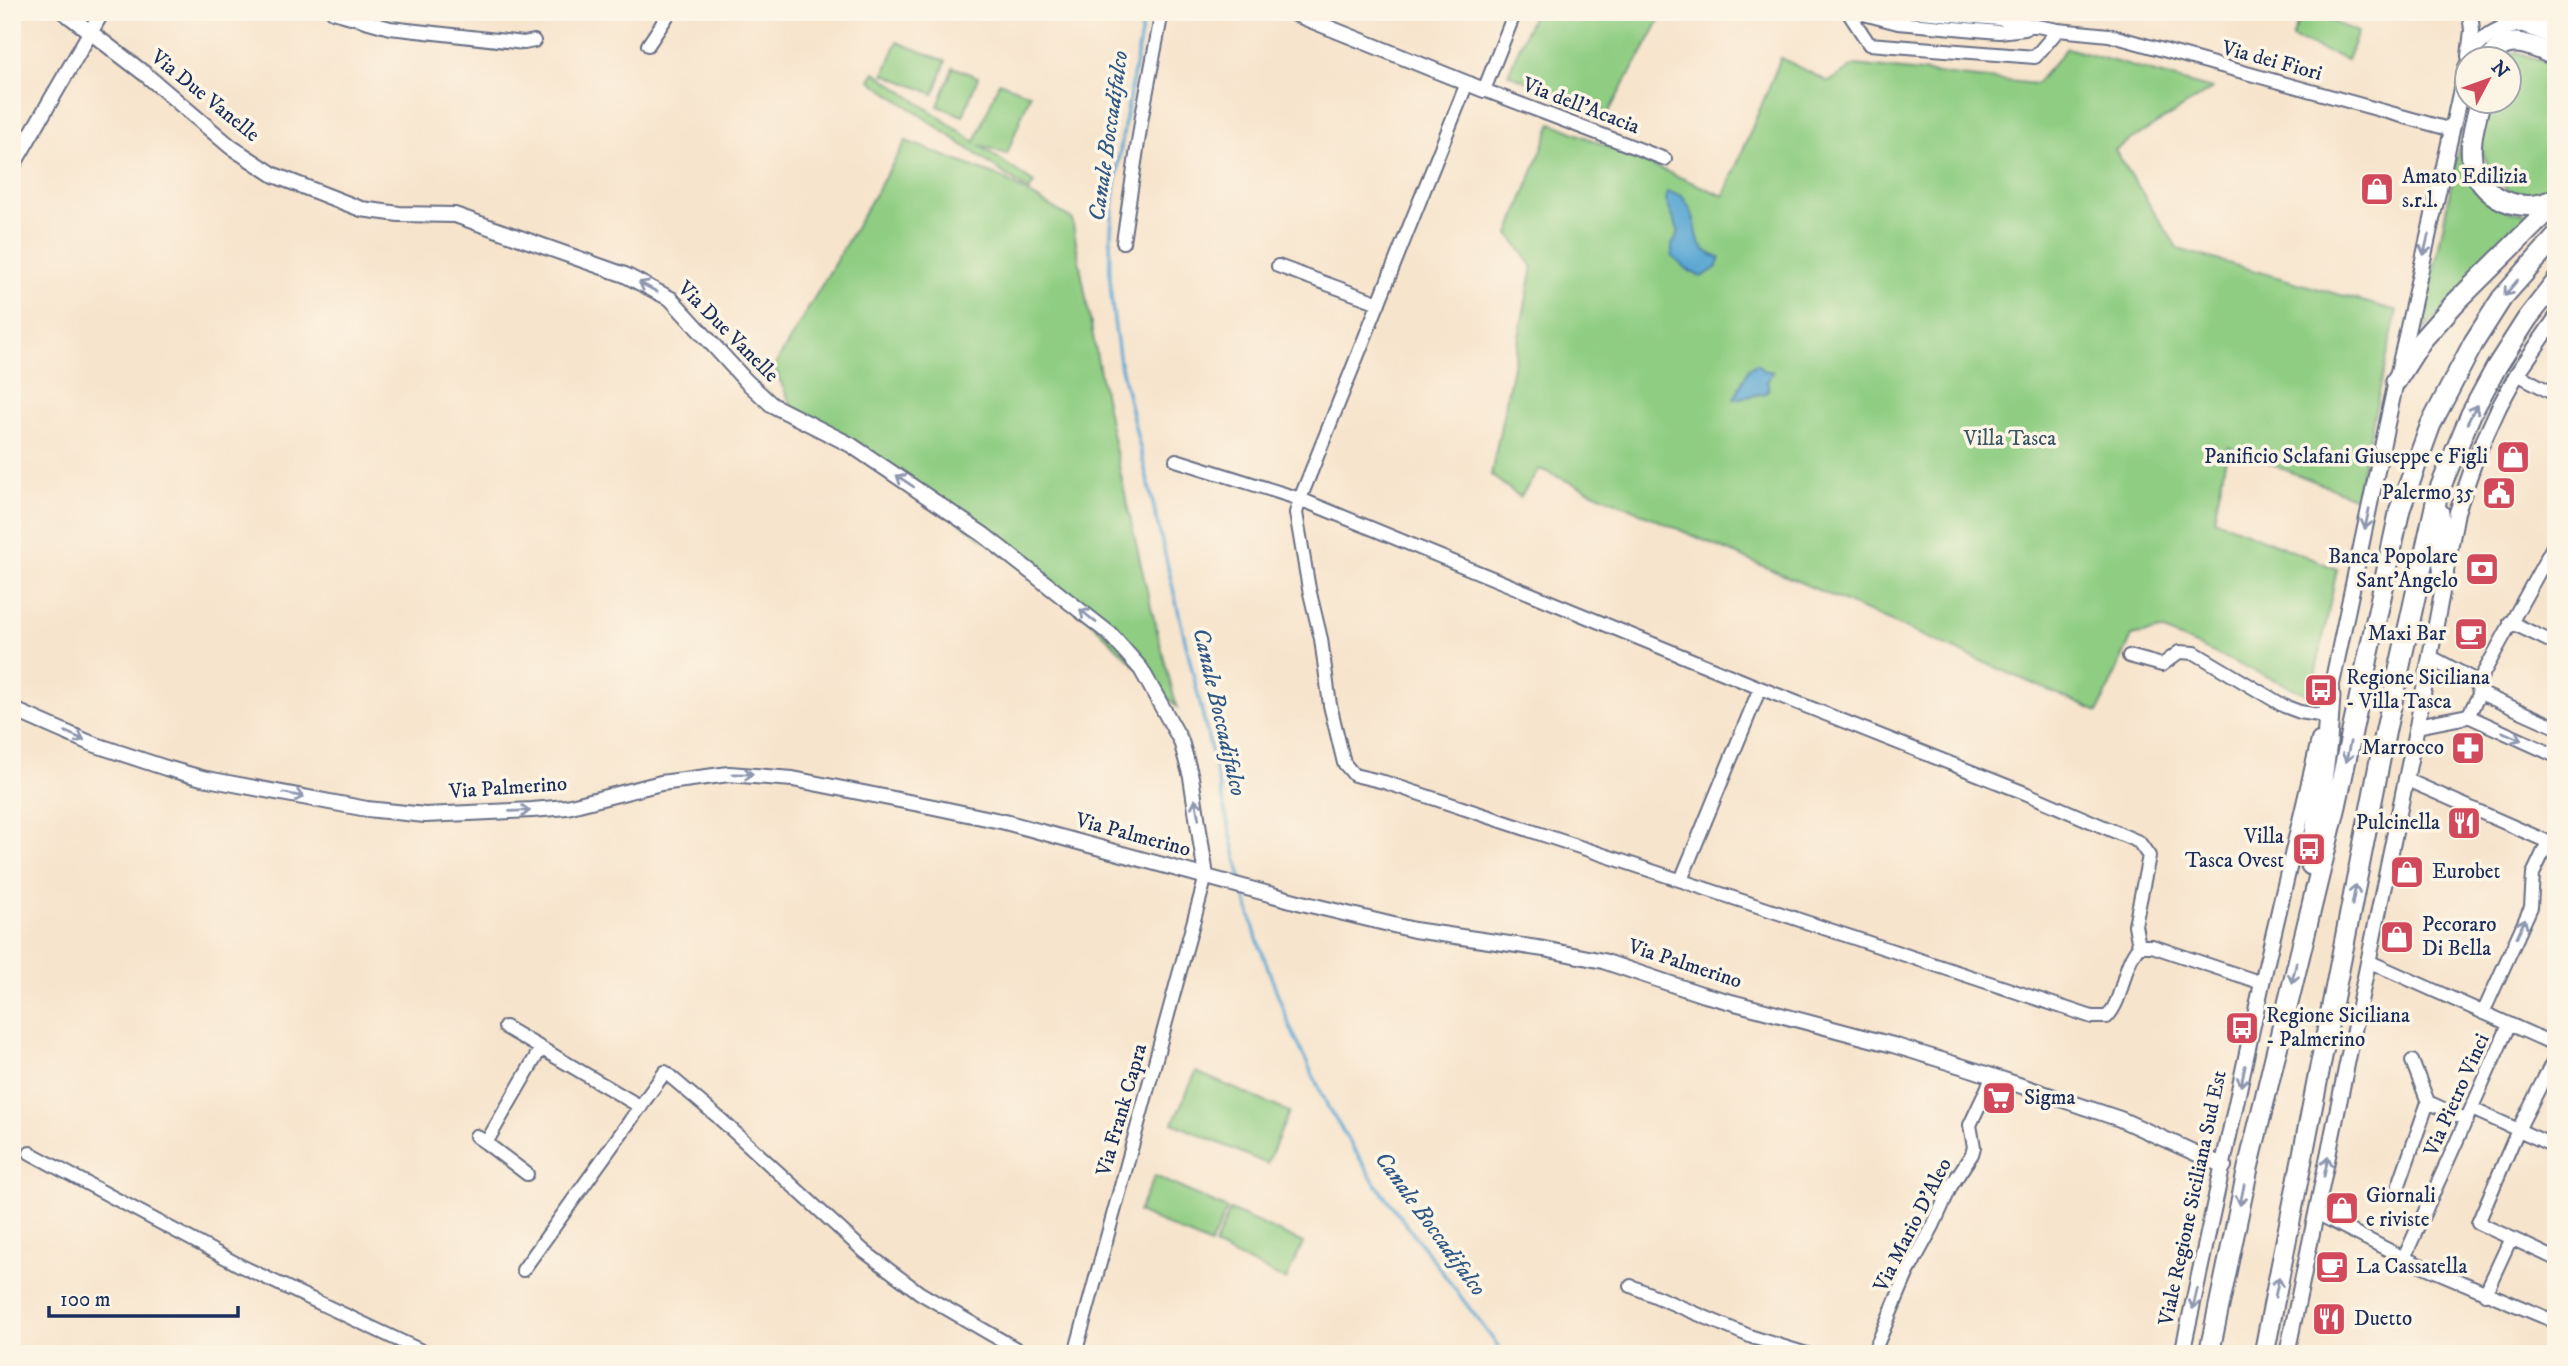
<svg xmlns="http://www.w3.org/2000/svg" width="2568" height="1366" viewBox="0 0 2568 1366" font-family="'IM FELL DW Pica',serif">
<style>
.green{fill:#8fcd82;stroke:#557e70;stroke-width:2}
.water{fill:#5ba8d4;stroke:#3b6c99;stroke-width:2}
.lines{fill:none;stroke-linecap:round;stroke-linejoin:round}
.stream{stroke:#5ba8d4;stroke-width:3.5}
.minor-casing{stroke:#686e84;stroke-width:16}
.tertiary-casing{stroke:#686e84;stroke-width:18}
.secondary-casing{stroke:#686e84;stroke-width:21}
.primary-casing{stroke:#686e84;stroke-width:23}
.minor{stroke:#fff;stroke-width:12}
.tertiary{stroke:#fff;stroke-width:14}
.secondary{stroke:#fff;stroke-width:18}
.primary{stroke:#fff;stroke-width:19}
.oneway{stroke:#8d97ae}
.labels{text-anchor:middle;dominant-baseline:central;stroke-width:7;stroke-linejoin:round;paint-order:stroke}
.street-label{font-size:21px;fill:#1b2f5e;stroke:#fcf5e5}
.poi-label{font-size:21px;fill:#1b2f5e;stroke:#fcf5e5;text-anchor:start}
.park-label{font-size:21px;fill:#385667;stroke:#fcf5e5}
.water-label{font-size:23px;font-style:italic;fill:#315987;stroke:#fcf5e5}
</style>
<rect width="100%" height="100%" fill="#fcf5e5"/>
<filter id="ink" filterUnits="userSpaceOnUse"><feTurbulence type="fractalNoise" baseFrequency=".0143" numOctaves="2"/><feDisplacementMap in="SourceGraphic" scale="14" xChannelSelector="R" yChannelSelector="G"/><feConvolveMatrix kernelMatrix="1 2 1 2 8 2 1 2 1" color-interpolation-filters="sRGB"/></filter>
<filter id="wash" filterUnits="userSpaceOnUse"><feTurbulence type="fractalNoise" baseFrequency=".00686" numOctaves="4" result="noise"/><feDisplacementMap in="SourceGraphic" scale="28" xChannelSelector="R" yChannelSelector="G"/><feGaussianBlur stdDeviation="1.57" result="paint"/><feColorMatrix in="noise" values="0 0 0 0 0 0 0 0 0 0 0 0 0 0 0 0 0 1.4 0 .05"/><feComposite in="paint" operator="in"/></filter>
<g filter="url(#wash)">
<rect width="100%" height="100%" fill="#f7e4cc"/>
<path class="green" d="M1534,12h129c-16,36 -38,67 -55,102l-100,-40z
M2302,12h6l50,20 -11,28 -55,-22z
M897,42l49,19 -12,33 -50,-20z
M2067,48l145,41 -97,61 63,99 219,62 -41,187 -128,-51 -14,72 123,50 -26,127 -149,-66 -30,6 -34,76 -558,-243 -20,28 -29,-22 42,-208 -24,-33 43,-111 172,73 57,-138 48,24 26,-17 181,19z
M2517,52l39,14v125l-28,7 -18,-6 -16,-15 -14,-29 8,-46h20v-42l-7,-1 3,-4z
M953,67l25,10 -15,39 -25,-10z
M875,72l100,70 24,-60 31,12 -23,60 -28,-9 55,38 -5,8 -159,-111z
M906,141l96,37 70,41c28,164 61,328 105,488l-105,-104 -209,-150 -67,-37 -22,-49z
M2460,141l3,24 10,20 37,27 23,3 -111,117z
M1196,1072l93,40 -22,52 -94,-41z
M1155,1176l72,33 -17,36 -72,-33z
M1230,1210l73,33 -17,37 -72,-34z"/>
<path class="water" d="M1667,192l15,4c3,5 7,10 9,15 10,24 0,36 29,47l-4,10 -15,9 -15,-8 -14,-13v-11l7,-13 -13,-31z
M1757,364l6,6 10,2 -6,9 2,8 -3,4 -32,6 15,-31z"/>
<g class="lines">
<path class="stream" d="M1145,12c-14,79 -32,159 -35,239 -2,38 5,75 10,112l122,519
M1244,892l13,47 33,88 39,82 46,74 129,171"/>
</g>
</g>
<g filter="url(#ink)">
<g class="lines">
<g class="minor-casing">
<path id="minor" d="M333,12l57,16 134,15 10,-2
M1515,12l-31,78 181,69
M1848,12l21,32 166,13 23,-27
M1856,12l42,11 101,9 26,-3
M1921,12l78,7 59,11 51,5 343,95
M648,45l22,-33
M1123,242l19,-126 20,-104
M1278,266l101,37
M2517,374l39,21
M1176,460l124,39 460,189 265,105 114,49 10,14 -14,69 4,21c-18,21 -14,51 -32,71h-15l-708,-235 -30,-7 -10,-12 -14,-58 -9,-66 -12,-50 -13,-76 4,-14 167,-416
M2510,622l46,22
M2129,656l33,9 17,-13 16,1 89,53 16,6 25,4
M2478,683l78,-142
M2556,727l-76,-34 -12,23 88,40
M2405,779l150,66
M1681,880l79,-192
M2139,946h13l110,37
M2368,961l188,84
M2483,1013l48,-106 2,-33 15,-32
M505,1027l136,80
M2412,1061l16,41 39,18
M2472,1109l84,38
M476,1136l10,7 55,-95
M486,1143l41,31
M30,1153l211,113 187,88
M2399,1185l29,-83
M2316,1213l88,45 152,64
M2511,1238l45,21
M2404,1258l105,-233
M523,1270l142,-198 53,45 147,135 55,41 105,61
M1631,1286l121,51 55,17
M2485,1294l26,-56 -33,-15 40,-93 38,-75
M1075,1354l131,-478
M1873,1354l34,-80 26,-48 18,-40 21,-32 2,-7 -4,-22 23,-49"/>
</g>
<g class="tertiary-casing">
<path id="tertiary" d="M64,12l81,62 86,73 43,28 87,34 38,5 56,1 170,60 46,24 75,82 26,24 79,40 133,90 126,99 31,35 40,72 10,36 15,99
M1290,12l194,78
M2469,56c17,-22 28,-29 56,-32
M2469,56l3,-26 -2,-18
M12,167l90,-155
M2431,658l47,25 2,10
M2328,703l68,-322 70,-314
M12,709l78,34 76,25 36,10 165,31 58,6 107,-5 35,-3 94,-24 68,-9 64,5 141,28 71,15 297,81 112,27 130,19 59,12 98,33 192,51 84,26 143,48 104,47
M2417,726l51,-10
M2182,1354l80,-371 57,-243
M2287,1354l130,-628 40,-214 20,-57 22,-48 18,-33 39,-56"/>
</g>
<g class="secondary-casing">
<path id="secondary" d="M2497,12l59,24"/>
</g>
<g class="primary-casing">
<path id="primary" d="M2491,60c12,-30 44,-13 65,-4
M2480,102c-4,19 -11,38 -8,58 5,38 51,57 84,38
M2396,381l26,-41 33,-37 101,-100
M2439,513l5,68
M2311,865l16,-123 3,-46
M2209,1354l39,-186 88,-362 64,-297 31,-85 43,-82 28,-44 54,-61
M2264,1354l122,-625 52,-236 33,-79 26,-48 30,-47 29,-37"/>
</g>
<use href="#minor" class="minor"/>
<use href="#tertiary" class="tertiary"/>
<use href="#secondary" class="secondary"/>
<use href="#primary" class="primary"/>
</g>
<defs><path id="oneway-shaft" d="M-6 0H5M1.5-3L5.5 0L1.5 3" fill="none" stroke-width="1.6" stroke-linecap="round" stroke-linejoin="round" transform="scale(1.75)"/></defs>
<g class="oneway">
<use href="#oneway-shaft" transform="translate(2426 245) rotate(103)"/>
<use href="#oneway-shaft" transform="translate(648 287) rotate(-152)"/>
<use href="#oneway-shaft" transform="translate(2511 288) rotate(130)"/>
<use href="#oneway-shaft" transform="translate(2472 414) rotate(-63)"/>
<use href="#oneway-shaft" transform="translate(905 481) rotate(-146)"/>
<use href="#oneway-shaft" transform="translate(2367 519) rotate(102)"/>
<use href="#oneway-shaft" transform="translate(1088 616) rotate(-141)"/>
<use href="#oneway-shaft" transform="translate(75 736) rotate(24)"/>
<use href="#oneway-shaft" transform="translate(2512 736) rotate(24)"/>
<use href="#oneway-shaft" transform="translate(2348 752) rotate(102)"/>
<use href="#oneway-shaft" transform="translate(743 774) rotate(1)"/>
<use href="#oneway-shaft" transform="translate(294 795) rotate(11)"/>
<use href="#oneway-shaft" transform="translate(1197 809) rotate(-100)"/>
<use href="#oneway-shaft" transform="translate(520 811) rotate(-2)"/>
<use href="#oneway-shaft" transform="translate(2354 895) rotate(-79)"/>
<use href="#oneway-shaft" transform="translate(2521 928) rotate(-66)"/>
<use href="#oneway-shaft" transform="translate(2294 973) rotate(103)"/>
<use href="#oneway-shaft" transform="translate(2243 1076) rotate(102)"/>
<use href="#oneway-shaft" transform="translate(2326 1167) rotate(-78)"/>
<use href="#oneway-shaft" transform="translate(2242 1195) rotate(102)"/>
<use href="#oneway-shaft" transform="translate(2277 1287) rotate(-79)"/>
<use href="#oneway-shaft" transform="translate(2195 1299) rotate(103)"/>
</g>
</g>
<defs>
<g id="shop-square" transform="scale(1.75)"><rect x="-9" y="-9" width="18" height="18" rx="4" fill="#d1495b" stroke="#fcf5e5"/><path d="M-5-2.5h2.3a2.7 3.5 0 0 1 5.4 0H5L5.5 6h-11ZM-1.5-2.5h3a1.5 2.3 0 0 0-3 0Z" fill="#fff"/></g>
<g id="civic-square" transform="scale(1.75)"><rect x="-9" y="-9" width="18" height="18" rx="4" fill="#d1495b" stroke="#fcf5e5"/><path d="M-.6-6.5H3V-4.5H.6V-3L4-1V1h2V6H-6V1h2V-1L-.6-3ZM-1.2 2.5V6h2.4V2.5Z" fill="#fff"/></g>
<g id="bank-square" transform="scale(1.75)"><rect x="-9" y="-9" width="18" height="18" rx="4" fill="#d1495b" stroke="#fcf5e5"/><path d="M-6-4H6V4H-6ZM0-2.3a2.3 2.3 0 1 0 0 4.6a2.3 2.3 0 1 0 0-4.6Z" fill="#fff"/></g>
<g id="cafe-square" transform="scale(1.75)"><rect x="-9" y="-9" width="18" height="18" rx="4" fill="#d1495b" stroke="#fcf5e5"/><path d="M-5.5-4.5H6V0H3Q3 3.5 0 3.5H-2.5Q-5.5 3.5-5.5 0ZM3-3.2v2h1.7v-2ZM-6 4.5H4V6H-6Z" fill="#fff"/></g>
<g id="bus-square" transform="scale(1.75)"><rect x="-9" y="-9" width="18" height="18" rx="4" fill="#d1495b" stroke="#fcf5e5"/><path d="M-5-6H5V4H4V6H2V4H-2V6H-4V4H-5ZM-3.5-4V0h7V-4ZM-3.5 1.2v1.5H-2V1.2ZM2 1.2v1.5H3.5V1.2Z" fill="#fff"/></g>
<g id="pharmacy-square" transform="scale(1.75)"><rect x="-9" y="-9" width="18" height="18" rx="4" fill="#d1495b" stroke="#fcf5e5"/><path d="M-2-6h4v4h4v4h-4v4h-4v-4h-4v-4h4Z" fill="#fff"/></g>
<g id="restaurant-square" transform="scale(1.75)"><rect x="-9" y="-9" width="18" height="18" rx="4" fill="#d1495b" stroke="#fcf5e5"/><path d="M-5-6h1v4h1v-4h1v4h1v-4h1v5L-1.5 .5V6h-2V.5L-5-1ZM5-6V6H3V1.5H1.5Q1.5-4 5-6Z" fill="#fff"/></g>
<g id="supermarket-square" transform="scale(1.75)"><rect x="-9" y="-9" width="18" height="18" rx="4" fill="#d1495b" stroke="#fcf5e5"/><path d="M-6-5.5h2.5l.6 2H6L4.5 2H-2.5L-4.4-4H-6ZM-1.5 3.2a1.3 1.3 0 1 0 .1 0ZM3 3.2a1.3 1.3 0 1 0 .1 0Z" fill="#fff"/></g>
</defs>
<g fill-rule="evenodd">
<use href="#shop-square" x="2377" y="189"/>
<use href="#shop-square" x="2513" y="457"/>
<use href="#civic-square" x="2499" y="493"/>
<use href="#bank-square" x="2482" y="569"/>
<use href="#cafe-square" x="2471" y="634"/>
<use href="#bus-square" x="2321" y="690"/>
<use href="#pharmacy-square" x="2468" y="748"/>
<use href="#restaurant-square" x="2464" y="823"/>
<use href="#bus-square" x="2309" y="849"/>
<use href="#shop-square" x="2407" y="872"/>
<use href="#shop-square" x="2397" y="937"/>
<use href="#bus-square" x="2242" y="1028"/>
<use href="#supermarket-square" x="1999" y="1098"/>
<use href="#shop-square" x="2342" y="1208"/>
<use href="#cafe-square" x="2332" y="1267"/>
<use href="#restaurant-square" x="2329" y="1319"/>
</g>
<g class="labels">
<g class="street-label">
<text transform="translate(2272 61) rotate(15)">Via dei Fiori</text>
<text transform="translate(205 96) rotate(39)">Via Due Vanelle</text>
<text transform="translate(1581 106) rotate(21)">Via dell'Acacia</text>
<text transform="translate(728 332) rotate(45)">Via Due Vanelle</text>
<text transform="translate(508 788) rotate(-4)">Via Palmerino</text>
<text transform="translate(1133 835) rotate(15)">Via Palmerino</text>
<text transform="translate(1685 964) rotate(18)">Via Palmerino</text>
<text transform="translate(2457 1095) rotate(-66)">Via Pietro Vinci</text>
<text transform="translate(1122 1110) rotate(-74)">Via Frank Capra</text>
<text transform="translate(2193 1198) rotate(-78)">Viale Regione Siciliana Sud Est</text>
<text transform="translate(1913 1225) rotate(-63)">Via Mario D'Aleo</text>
</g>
<g class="poi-label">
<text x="2402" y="177">Amato Edilizia<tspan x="2402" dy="24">s.r.l.</tspan></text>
<text x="2488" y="457" text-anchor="end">Panificio Sclafani Giuseppe e Figli</text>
<text x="2474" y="493" text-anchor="end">Palermo 35</text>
<text x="2458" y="557" text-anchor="end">Banca Popolare<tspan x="2458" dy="24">Sant'Angelo</tspan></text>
<text x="2446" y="634" text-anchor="end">Maxi Bar</text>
<text x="2346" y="678">Regione Siciliana<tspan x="2346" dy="24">- Villa Tasca</tspan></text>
<text x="2444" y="748" text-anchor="end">Marrocco</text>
<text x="2440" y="823" text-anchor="end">Pulcinella</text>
<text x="2284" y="837" text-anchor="end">Villa<tspan x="2284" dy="24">Tasca Ovest</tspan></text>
<text x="2432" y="872">Eurobet</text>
<text x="2422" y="925">Pecoraro<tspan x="2422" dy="24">Di Bella</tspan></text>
<text x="2266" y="1016">Regione Siciliana<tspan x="2266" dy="24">- Palmerino</tspan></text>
<text x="2024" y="1098">Sigma</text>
<text x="2366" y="1196">Giornali<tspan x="2366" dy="24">e riviste</tspan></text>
<text x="2356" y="1267">La Cassatella</text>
<text x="2354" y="1319">Duetto</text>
</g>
<g class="park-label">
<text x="2010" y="439">Villa Tasca</text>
</g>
<g class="water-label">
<text transform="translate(1109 136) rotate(-82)">Canale Boccadifalco</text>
<text transform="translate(1219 712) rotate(77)">Canale Boccadifalco</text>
<text transform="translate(1430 1224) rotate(54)">Canale Boccadifalco</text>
</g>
</g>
<rect width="2568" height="1366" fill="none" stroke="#fcf5e5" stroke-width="42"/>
<g transform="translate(2488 80) rotate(49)"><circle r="33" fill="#fcf5e5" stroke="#a2a6af" stroke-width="2"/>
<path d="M0-5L12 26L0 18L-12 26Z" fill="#d1495b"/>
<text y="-10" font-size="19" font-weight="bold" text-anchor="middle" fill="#1b2f5e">N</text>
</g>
<path d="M49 1306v10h189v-10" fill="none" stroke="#1b2f5e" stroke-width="3.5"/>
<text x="60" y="1306" font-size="21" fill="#1b2f5e" stroke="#fcf5e5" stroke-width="5" paint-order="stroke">100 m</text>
</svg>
